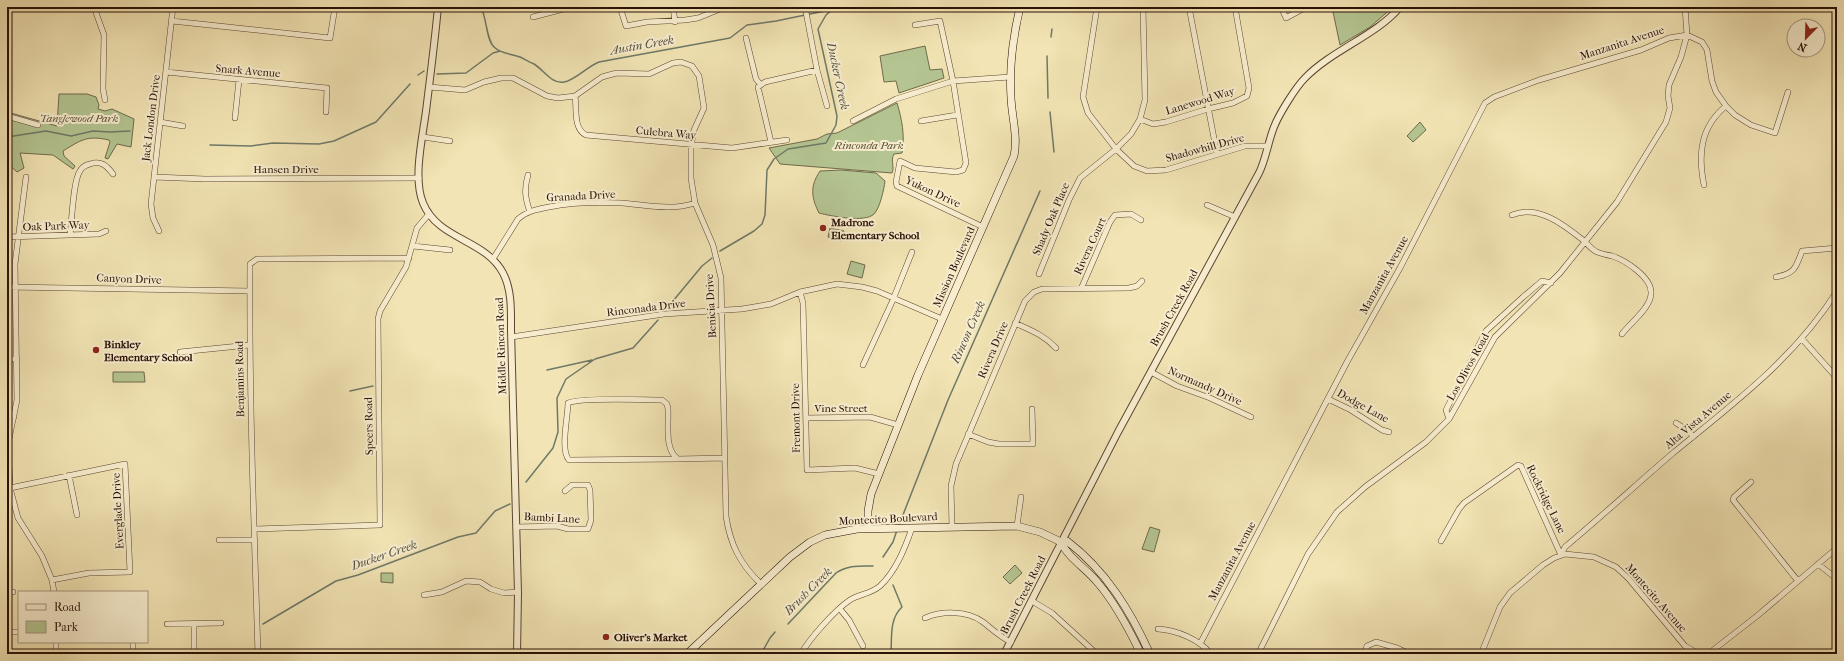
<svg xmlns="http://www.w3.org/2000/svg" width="1844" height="661" viewBox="0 0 1844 661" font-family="'IM FELL French Canon',serif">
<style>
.green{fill:#b4c592;stroke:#6f6a4c}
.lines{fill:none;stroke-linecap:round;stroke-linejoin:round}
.stream{stroke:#6e7969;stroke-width:1.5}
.minor-casing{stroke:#5c4532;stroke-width:6}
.tertiary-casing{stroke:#5c4532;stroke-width:8}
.secondary-casing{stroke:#2a1006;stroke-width:8}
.minor{stroke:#f7edce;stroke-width:5}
.tertiary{stroke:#f7edce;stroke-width:6}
.secondary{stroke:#f7edce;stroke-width:7}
.poi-dot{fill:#8f2418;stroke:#f7edce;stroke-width:1.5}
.labels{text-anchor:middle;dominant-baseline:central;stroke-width:4;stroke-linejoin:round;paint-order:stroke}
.street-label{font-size:11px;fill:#2a1006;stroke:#f7edce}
.park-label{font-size:11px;font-style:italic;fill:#5a4f37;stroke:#f7edce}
.poi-label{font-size:11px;font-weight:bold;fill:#2a1006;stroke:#f7edce;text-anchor:start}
.water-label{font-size:12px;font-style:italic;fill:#524d40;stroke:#f7edce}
</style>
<rect width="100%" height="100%" fill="#f2e4b4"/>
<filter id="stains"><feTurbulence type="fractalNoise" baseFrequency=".005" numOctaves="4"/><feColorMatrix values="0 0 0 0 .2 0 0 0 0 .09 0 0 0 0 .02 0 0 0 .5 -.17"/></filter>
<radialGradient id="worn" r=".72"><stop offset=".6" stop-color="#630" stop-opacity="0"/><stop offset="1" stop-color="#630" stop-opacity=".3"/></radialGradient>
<path class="green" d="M1332,7h61l-23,20 -30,18z
M925,46l5,24 12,-1 2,9 -45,15 -3,-12 -12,1 -4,-26z
M59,94h28l9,3 3,8 -1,4 7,2 7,-2 22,10 -3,28 -14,-3 -9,15 -3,-1 5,-16 -1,-2c-22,-5 -28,0 -46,11l1,5 11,10 -2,3 -20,-14 -33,-2 4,15 -7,4 -10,-9v-51l50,14z
M897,103c5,17 8,32 5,50l-8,1c-4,7 1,12 -2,19l-112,-9 -11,-16 48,-9 10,-5 10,-1z
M1420,122l6,8 -13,12 -6,-6z
M841,170l35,3 9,8c-1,8 -5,27 -11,33 -9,9 -43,2 -55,-1 -8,-16 -9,-27 1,-42z
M830,228l14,3 -3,10 -13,-4z
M851,261l14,4 -3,13 -15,-4z
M113,372h31l1,10h-32z
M1150,527l10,3 -6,22 -12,-3z
M1015,565l7,8 -12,11 -7,-7z
M381,573h12v10l-12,-1z"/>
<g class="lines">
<path class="stream" d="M481,7c6,12 5,32 13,40 7,7 18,7 26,10 4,2 9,5 14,7 10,6 17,20 30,18 10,-1 24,-16 35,-20l131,-24 17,-13 29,-4 68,-14
M1051,37l1,-8
M1047,56l1,42
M437,74l29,-1 27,-20 7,-2
M418,75l6,-4
M1050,112l4,40
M7,137l39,-6 25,5 22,-5 17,1 20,-1
M210,145l41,1 22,-3 46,1 15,-3 42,-19 34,-38
M720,251l34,-20 8,-7 3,-9 2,-45 7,-11 14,-10 38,-6 10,-18 1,-9 -19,-87 8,-14 6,-5
M668,307l34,-41 10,-8
M547,370l45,-10
M350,391l23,-5
M526,482l27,-34 5,-16 -1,-34 9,-19 29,-20 38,-11 25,-28
M899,525l49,-125 92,-209
M883,557l10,-15 4,-12
M263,624l73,-43 22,-6 100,-38 18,-4 19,-22 15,-7
M788,624l48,-51c12,-8 23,-7 37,-7
M761,654l9,-16 5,-6
M891,654c1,-16 -2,-35 11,-47l-9,-22"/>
<g class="minor-casing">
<path id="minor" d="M94,7l10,28 -1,54 2,11
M620,7l6,19 21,-4 38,-2 13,-2 27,-11
M673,7l2,15
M805,7l12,63 10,36
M1097,7l-14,90 5,16 28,36 18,17 13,5 19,-1 79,-24h23
M1189,7l28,147
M1281,7l5,11 20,-11
M533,17l38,-10
M172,21l158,17 5,-31
M915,25l25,-4 13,60 13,82 -3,7 -7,2 -41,-4 -15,-7 -4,21 1,4 86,41
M746,38l10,41 4,5
M166,72l161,16 -1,24
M429,87l36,3 19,-8 17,-4h12l34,18 11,2 17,-2 27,-19 7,-2 8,-2 32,1 24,-11 8,-1 11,4 7,10 5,32 -10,22 -3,16v32l4,25 18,42 8,33 5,238c4,28 14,48 35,68
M575,96c2,12 -2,33 11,39l146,13 55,-8
M7,116l31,9
M235,118l4,-38
M1140,119l13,5 13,-2 42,-13 25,-6 14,-7 2,-8 -14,-81
M853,121l43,-22 57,-18 57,-4
M921,121l36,-6
M160,122l23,4
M423,137l27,4
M771,142l-13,-55 7,-5 52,-12
M528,175c-4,14 -3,23 2,37
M26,177l-11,87 2,136 -9,44 2,44 8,30 24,38 10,24 2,12
M154,177l51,2 214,-1
M1704,185c-6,-30 -4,-58 22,-79
M1207,205l28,12
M1512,215c26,-11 52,10 71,25 5,4 9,10 14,12 5,2 10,3 15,4 13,4 39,21 39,36 1,15 -20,30 -29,42
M159,231l-6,-13 -2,-14 22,-197
M70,235c2,-15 3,-54 10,-64 2,-4 6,-6 10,-7 11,-4 17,2 23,10
M7,237l92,-3 7,-3
M413,246l37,4
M493,259l25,-40c9,-8 20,-10 31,-12 24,-5 49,-5 73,-4 25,2 49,8 73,0
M1039,274l30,-74 11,-22 36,-29 15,-15 9,-15 5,-19 -2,-93
M1776,277c18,-3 20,-9 26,-26l35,-3
M7,287l243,4
M1081,289l29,-67 5,-7 16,-1 10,6
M800,292l3,11 4,167 48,-2 24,6
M1015,323c15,7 29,12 41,25
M511,337l153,-23 78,-5 29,-5 29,-12 37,-8 25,3 15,4 65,28
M1802,339l35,39
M180,352l69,-7
M7,359h10
M863,365l29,-63 20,-50
M1151,372l26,14 33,12 41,19
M1328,399l21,10 33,21 7,2
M7,416l7,1
M806,418l64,-1 28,8
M1449,419l-3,-9 40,-79 37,-34 19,-16 9,2
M1676,423l14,9 3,5
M968,434l20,8 11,2h34l-1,-35
M678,459l-109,1c-9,-10 -1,-43 -1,-57 13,-6 76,-3 94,-3l5,4 1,5c1,15 -4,41 10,50l46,-1
M69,475l8,40
M1751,482l-17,15 -1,3c22,27 43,54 65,81
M10,488l115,-24 5,108 -41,1 -37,7
M1017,526l4,-29
M516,527l41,-1 11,3h20l3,-9 -1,-30 -2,-5h-16l-7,6
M952,527l-1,-41 5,-22 69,-163 9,-9 8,-3 87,-1 8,-2 5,-5
M255,529l125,-4 -2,-206 2,-8 26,-44 11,-39 12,-14
M219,540h36
M1441,541l18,-32 5,-6 54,-38 3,1 40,89
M1561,555l4,-8c37,-31 72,-63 108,-94 60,-49 122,-95 164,-162
M1818,564l19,15
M7,592h6
M424,595l18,-3 24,-11 14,1 11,7 13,4 14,-1
M1032,601l20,12 45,41
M840,609l9,11 14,26
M925,618c16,-7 42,-8 58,4 9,7 17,15 28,20
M167,624l54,-1
M194,624v30
M1158,629c18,1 41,10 53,25
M7,632h11
M56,642v12
M133,642v12
M1200,644l147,-282 53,-94 85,-165 9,-6 45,-17 102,-30 28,-12 18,-3 15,7 5,8 5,31 4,11 10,14 9,9 16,10 24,8 13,-41
M258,654c-4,-130 -9,-260 -8,-390l7,-5 152,-1
M801,654c8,-15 35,-45 49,-54 9,-6 21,-6 30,-14 16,-15 25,-38 32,-58
M1258,654l50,-100 29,-42 28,-25 61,-45 23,-23 46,-82 65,-64 57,-71 49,-80 4,-14 -2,-12 1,-11 12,-28 6,-22 -2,-28
M1364,654l3,-8 9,-4 21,6 13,6
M1481,654l19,-47 10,-14 33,-28 11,-7 11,-4 29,3 22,10 12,11 57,68 14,8
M1708,654l49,-38 80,-68"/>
</g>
<g class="tertiary-casing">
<path id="tertiary" d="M438,7c-3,32 -7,64 -11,96 -3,29 -15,73 -4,100 15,37 62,36 80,70 9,17 8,38 8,57l7,263 -1,61
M1004,654l114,-222 141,-259c7,-14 9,-31 15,-46 5,-13 22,-40 31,-49 27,-28 72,-43 95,-71"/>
</g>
<g class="secondary-casing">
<path id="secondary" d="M868,529v-18l3,-17 47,-119 96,-219c4,-19 -2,-38 -3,-58 -2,-30 2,-61 9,-91
M1061,542l6,-1c39,30 63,69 83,113
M1061,542c7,16 26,27 37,41 18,21 31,46 43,71
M687,654l103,-97 20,-15 15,-7 32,-6 160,-3 23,6 21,10"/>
</g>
<use href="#minor" class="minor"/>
<use href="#tertiary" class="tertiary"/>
<use href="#secondary" class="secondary"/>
</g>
<g class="poi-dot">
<circle cx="823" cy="228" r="4"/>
<circle cx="96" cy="350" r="4"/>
<circle cx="606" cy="637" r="4"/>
</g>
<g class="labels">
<g class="street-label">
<text transform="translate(1622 43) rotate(-18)">Manzanita Avenue</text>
<text transform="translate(248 71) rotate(5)">Snark Avenue</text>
<text transform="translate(1200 101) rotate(-17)">Lanewood Way</text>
<text transform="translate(151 118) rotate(-83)">Jack London Drive</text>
<text transform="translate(666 133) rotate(5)">Culebra Way</text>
<text transform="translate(1205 148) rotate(-15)">Shadowhill Drive</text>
<text x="286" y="169">Hansen Drive</text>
<text transform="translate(933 192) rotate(25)">Yukon Drive</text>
<text transform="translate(581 196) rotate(-3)">Granada Drive</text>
<text transform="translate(1051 219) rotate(-67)">Shady Oak Place</text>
<text transform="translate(56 226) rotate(-2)">Oak Park Way</text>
<text transform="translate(1090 246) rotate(-65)">Rivera Court</text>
<text transform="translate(954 267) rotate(-66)">Mission Boulevard</text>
<text transform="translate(1384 275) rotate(-61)">Manzanita Avenue</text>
<text transform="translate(129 279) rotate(2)">Canyon Drive</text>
<text transform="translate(711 306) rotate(-93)">Benicia Drive</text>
<text transform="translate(646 308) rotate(-7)">Rinconada Drive</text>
<text transform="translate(1174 308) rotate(-61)">Brush Creek Road</text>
<text transform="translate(501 346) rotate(-92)">Middle Rincon Road</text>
<text transform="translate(993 350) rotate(-67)">Rivera Drive</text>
<text transform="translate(1468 367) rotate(-61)">Los Olivos Road</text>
<text transform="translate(240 379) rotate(-91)">Benjamins Road</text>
<text transform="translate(1205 386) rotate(24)">Normandy Drive</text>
<text transform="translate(1363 406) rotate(29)">Dodge Lane</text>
<text x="841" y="408">Vine Street</text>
<text transform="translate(796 418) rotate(-91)">Fremont Drive</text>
<text transform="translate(1698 420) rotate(-40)">Alta Vista Avenue</text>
<text transform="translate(369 426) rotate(-91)">Speers Road</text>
<text transform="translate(1546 499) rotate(64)">Rockridge Lane</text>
<text transform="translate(118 511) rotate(-93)">Everglade Drive</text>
<text transform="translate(552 518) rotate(3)">Bambi Lane</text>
<text transform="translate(888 519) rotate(-3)">Montecito Boulevard</text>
<text transform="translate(1232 561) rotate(-62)">Manzanita Avenue</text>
<text transform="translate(1023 595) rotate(-63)">Brush Creek Road</text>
<text transform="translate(1656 598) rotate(49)">Montecito Avenue</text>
</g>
<g class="park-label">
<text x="79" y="118">Tanglewood Park</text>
<text x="869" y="145">Rinconda Park</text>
</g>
<g class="poi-label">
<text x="831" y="222">Madrone<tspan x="831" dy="13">Elementary School</tspan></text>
<text x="104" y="344">Binkley<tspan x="104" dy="13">Elementary School</tspan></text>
<text x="614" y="637">Oliver's Market</text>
</g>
<g class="water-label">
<text transform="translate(642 45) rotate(-10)">Austin Creek</text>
<text transform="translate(838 76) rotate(78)">Ducker Creek</text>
<text transform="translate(968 332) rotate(-66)">Rincon Creek</text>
<text transform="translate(384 555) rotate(-19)">Ducker Creek</text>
<text transform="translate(808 591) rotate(-45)">Brush Creek</text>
</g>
</g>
<rect width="1844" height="661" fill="none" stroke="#f2e4b4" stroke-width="24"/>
<rect x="8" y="8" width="1828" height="645" fill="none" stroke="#2a1006" stroke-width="2"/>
<rect x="12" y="12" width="1820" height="637" fill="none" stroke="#2a1006"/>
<rect x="18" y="591" width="130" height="52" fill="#f7edce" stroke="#a5957e"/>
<rect x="26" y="604" width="20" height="6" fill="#f7edce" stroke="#a5957e"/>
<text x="54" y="611" font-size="12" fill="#2a1006">Road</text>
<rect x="26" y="621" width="20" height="12" fill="#b4c592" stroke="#a5957e"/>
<text x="54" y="631" font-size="12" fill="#2a1006">Park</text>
<g transform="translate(1806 38) rotate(203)"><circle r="19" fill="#f7edce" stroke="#a5957e"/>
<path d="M0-3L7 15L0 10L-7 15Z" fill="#8f2418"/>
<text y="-6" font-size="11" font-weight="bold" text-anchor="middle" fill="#2a1006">N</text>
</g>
<rect width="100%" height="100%" filter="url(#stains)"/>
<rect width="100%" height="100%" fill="url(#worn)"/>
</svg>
